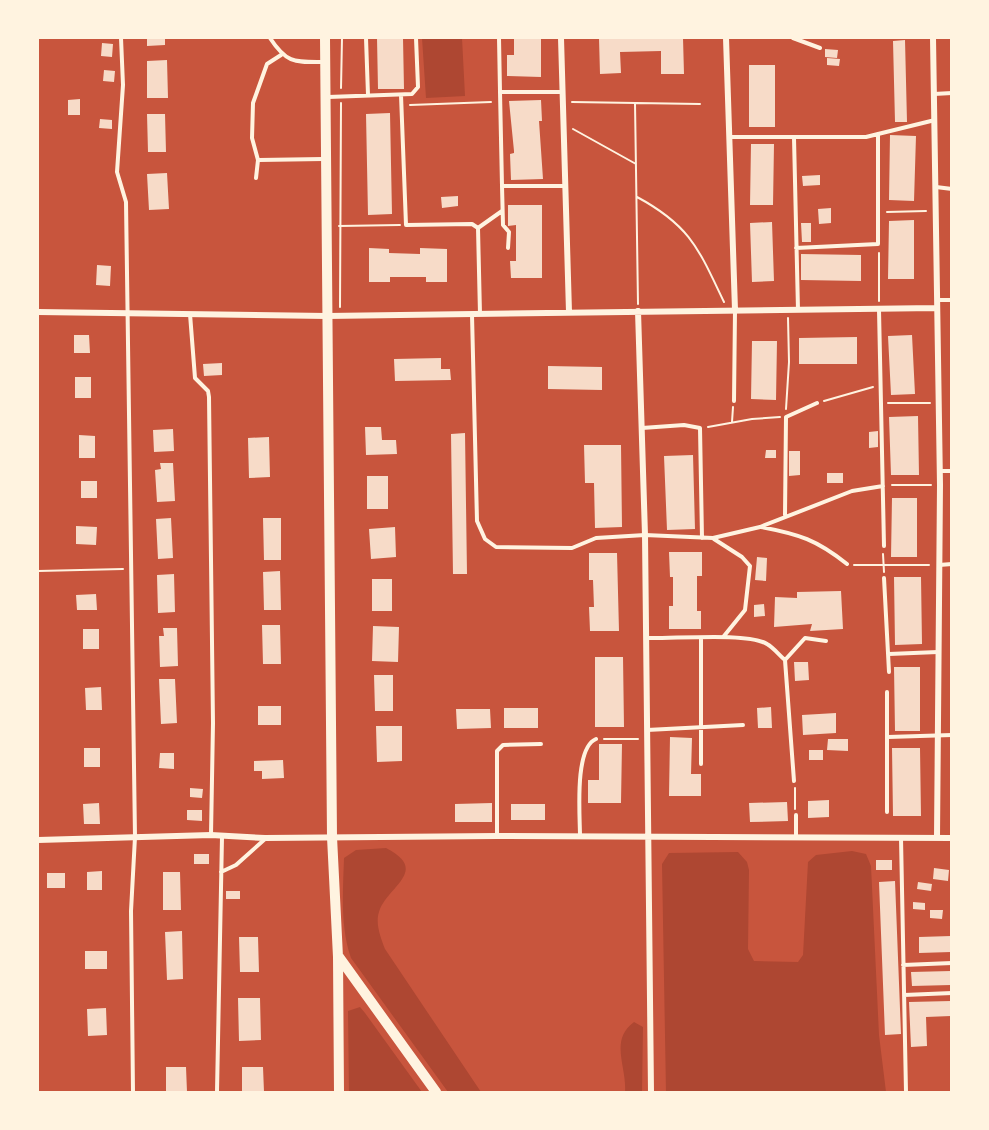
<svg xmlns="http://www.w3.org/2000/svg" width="989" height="1130" viewBox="0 0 989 1130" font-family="Ubuntu,sans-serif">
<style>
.green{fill:#ae4732}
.building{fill:#f7dbc8}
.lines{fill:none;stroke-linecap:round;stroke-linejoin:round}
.path{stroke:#fff3e0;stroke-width:2}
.service{stroke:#fff3e0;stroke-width:4}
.minor{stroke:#fff3e0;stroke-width:6}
.secondary{stroke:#fff3e0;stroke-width:10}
</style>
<rect width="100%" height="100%" fill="#c8553d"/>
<path class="green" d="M422,38h40l3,58 -39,2z
M386,848c45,23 0,39 -7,64 -4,12 2,26 6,37l96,143h-33l-97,-134c-11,-32 -8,-66 -7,-100l12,-8z
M852,851l14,3 5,12 8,169 7,57h-220l-4,-228 7,-11 69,-1 9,10 2,8 -1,79 6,12 44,1 5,-7 5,-93 8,-7z
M360,1007l5,6 57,79h-73l-1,-81z
M634,1022l9,5 -1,65h-17c2,-25 -16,-52 9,-70z"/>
<path class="building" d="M147,38h18v7l-18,1z
M377,38h26l1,51h-26z
M514,38h27v39l-34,-1v-21h7z
M599,38h84l1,36h-23v-23l-41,1 1,21 -21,1z
M905,40l2,82h-12l-2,-81z
M102,43l11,1 -1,13 -11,-1z
M825,49l13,1 -1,8 -12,-1z
M827,58l13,1 -1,7 -12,-1z
M167,60l1,38h-21v-37z
M749,65h26v62h-26z
M104,70l11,1 -1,11 -11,-1z
M80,99v16h-12v-15z
M541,100l1,21h-3l4,58 -32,1 -1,-26 4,-1v-2l-5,-50z
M390,113l2,101 -24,1 -2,-101z
M147,114h18l1,38h-18z
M100,119l12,1v9l-13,-1z
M890,135l26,1 -2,65 -25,-1z
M751,144h23l-1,61h-23z
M167,173l2,36 -20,1 -2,-36z
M820,175v10l-17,1 -1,-10z
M458,196v10l-16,2 -1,-11z
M508,205h34v73h-31l-1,-17h6v-36l-8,1z
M831,208v15l-12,1 -1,-15z
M914,220v59h-26l1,-58z
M772,222l2,59 -22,1 -2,-59z
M801,223h10v19h-9z
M369,248l20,1v4l31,1v-6l27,1v33h-21v-5h-36v5h-21z
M801,254l60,1v26l-60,-1z
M97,265l14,1 -1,20 -14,-1z
M74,335h15l1,18h-16z
M912,335l3,59 -24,1 -3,-59z
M857,337v27h-58v-26z
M752,341h25l-1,59 -25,-1z
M441,358v11h9l1,11 -56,1 -1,-22z
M222,363v12l-18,1 -1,-12z
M548,366l54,1v23l-54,-1z
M75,377h16v21h-16z
M918,416l1,59h-28l-2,-58z
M365,427h16l1,13h14l1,14 -31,1z
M173,429l1,22 -20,1 -1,-22z
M878,431v16l-9,1v-16z
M465,433l2,141h-14l-2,-140z
M79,435l16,1v22h-16z
M269,437l1,40 -21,1 -1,-40z
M584,445h37l1,82 -27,1 -1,-45h-9z
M766,450h10v8h-11z
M789,451h11v24l-11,1z
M693,455l2,74 -28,1 -3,-74z
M160,463h13l2,38 -18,1 -2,-32 6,-1z
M827,473h16v10h-16z
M367,476h21v33h-21z
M81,481h16v17h-16z
M892,498h25v59h-26z
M171,518l2,40 -15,1 -2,-40z
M263,518h18v42h-17z
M76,526l21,1 -1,18 -20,-1z
M395,527l1,30 -25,2 -2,-30z
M669,552h33v24h-5v35h4v18h-32v-23h4v-29h-3z
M589,553h28l2,78h-29l-1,-24h5l-1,-27h-4z
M757,557l10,1 -1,23 -11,-1z
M280,571l1,39h-17l-1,-38z
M174,574l1,38 -17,1 -1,-38z
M894,577h27l1,67 -27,1z
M372,579h20v32h-20z
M841,591l2,38 -33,2 2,-7 -38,3 1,-30 22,1v-6z
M96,594l1,16h-20l-1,-15z
M764,604l1,12 -11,1v-12z
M262,625h18l1,39h-18z
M373,626l26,1 -1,35 -26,-1z
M163,628h14l1,38 -18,1 -1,-31h5z
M83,629h16v20h-16z
M595,657h28l1,70h-29z
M794,662h14l1,18 -14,1z
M894,667h26v64h-25z
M374,675h19v36h-18z
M159,679h16l2,44 -16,1z
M101,687l1,23h-16l-1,-22z
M258,706h23v19h-23z
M771,707l1,21h-14l-1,-20z
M504,708h34v20h-34z
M456,709h34l1,19 -34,1z
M836,713v20l-33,2 -1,-20z
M376,726h26v35l-25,1z
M670,737l22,1 -1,36h10v22h-32z
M828,739h20v12l-21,-1z
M599,744h23l-1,59h-33v-23h11z
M84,748h16v19h-16z
M892,748h28l1,68h-28z
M809,750h14v10h-14z
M160,753h14v16l-15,-1z
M283,760l1,18 -22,1v-8h-8v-10z
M190,788l13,1 -1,9 -12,-1z
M829,800v17l-21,1v-17z
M787,802l1,19 -38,1 -1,-19z
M99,803l1,21h-16l-1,-20z
M492,803v19h-37v-18z
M511,804h34v16h-34z
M187,810h15v11l-15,-1z
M194,854h15v10h-15z
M876,860h16v10h-16z
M934,868l15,2 -1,11 -15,-2z
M102,871v19h-15v-18z
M163,872h17l1,38h-18z
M47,873h18v15h-18z
M895,881l6,153 -16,1 -6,-153z
M918,882l14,2 -1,7 -14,-2z
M226,891h14v8h-14z
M913,902l12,1v7l-12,-1z
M930,910h13l-1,9 -12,-1z
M182,931l1,48 -16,1 -2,-48z
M951,936v16l-32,1v-16z
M239,937h19l1,35h-19z
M85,951h22v18h-22z
M951,971v14l-39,1 -1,-14z
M238,998h22l1,42 -22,1z
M951,1001v15l-25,1 1,29 -16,1 -2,-45z
M106,1008l1,27 -19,1 -1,-27z
M166,1067h20l1,25h-21z
M242,1067h21l1,25h-22z"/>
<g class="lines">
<path class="path" d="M341,88l1,-50
M572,102l128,2
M635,103l3,201
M410,105l81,-3
M573,129l63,35
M637,197c54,29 62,53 87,105
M887,212l39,-1
M339,226l61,-1
M879,253v48
M340,307l1,-204
M824,401l49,-14
M888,403h42
M786,409l3,-47 -1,-44
M732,422l1,-15
M708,427l44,-8 28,-2
M892,485h39
M883,554l1,18
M854,565h75
M38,571l85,-2
M604,739h34
M795,788v21"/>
<path class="service" d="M121,38l2,47 -6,87 9,30 9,635 -4,74 2,181
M270,38c17,26 25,24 54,24
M366,38l2,57
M499,38l1,54h62
M793,38l27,10
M500,92l2,94h64
M934,94l18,-1
M401,95l5,130 66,-1 6,4 2,86
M328,97l84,-3 6,-7 -2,-49
M878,134l57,-14
M730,137h136l12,-3v110l-82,4
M794,138l4,172
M259,160l64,-1
M256,178l2,-18 -6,-22 1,-35 14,-39 14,-9
M502,186l1,39 6,7 -1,16
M936,187l16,2
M478,228l24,-17
M937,300h15
M879,310l5,236
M190,314l5,64 13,13 1,6 4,326 -2,112
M472,315l5,206 8,18 11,8 76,1 24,-10 49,-3 68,3 47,-11 92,-36 31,-5
M734,401l1,-90
M642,428l42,-3 16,3 2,110
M940,471h12
M785,515l1,-98 31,-14
M761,527c38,7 56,13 86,37
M714,539l28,18 8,9 -5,44 -21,26
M939,565l13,-1
M884,578l5,94
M646,638c27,1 102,-6 121,6 7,4 12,11 18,16l9,121
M701,639v125
M889,654l49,-2
M785,660l20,-22 21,3
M647,730l96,-5
M888,737l64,-2
M887,812v-120
M796,815v23
M497,835v-84l6,-6 38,-1
M580,836c0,-20 -6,-88 16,-97
M901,838l5,254
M221,872l15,-7 29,-26
M903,965l49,-2
M904,995l48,-2
M217,1092l5,-255"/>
<path class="minor" d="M561,38l8,274
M726,38l9,272
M933,38l7,447 -3,353
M638,311l7,224 6,557
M38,312l289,4 609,-8
M38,840l173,-5 54,3 232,-2 455,2"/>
<path class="secondary" d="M325,38l7,799 6,120 1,135
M339,957l97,135"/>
</g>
<rect width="989" height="1130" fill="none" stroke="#fff3e0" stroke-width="78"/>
</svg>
